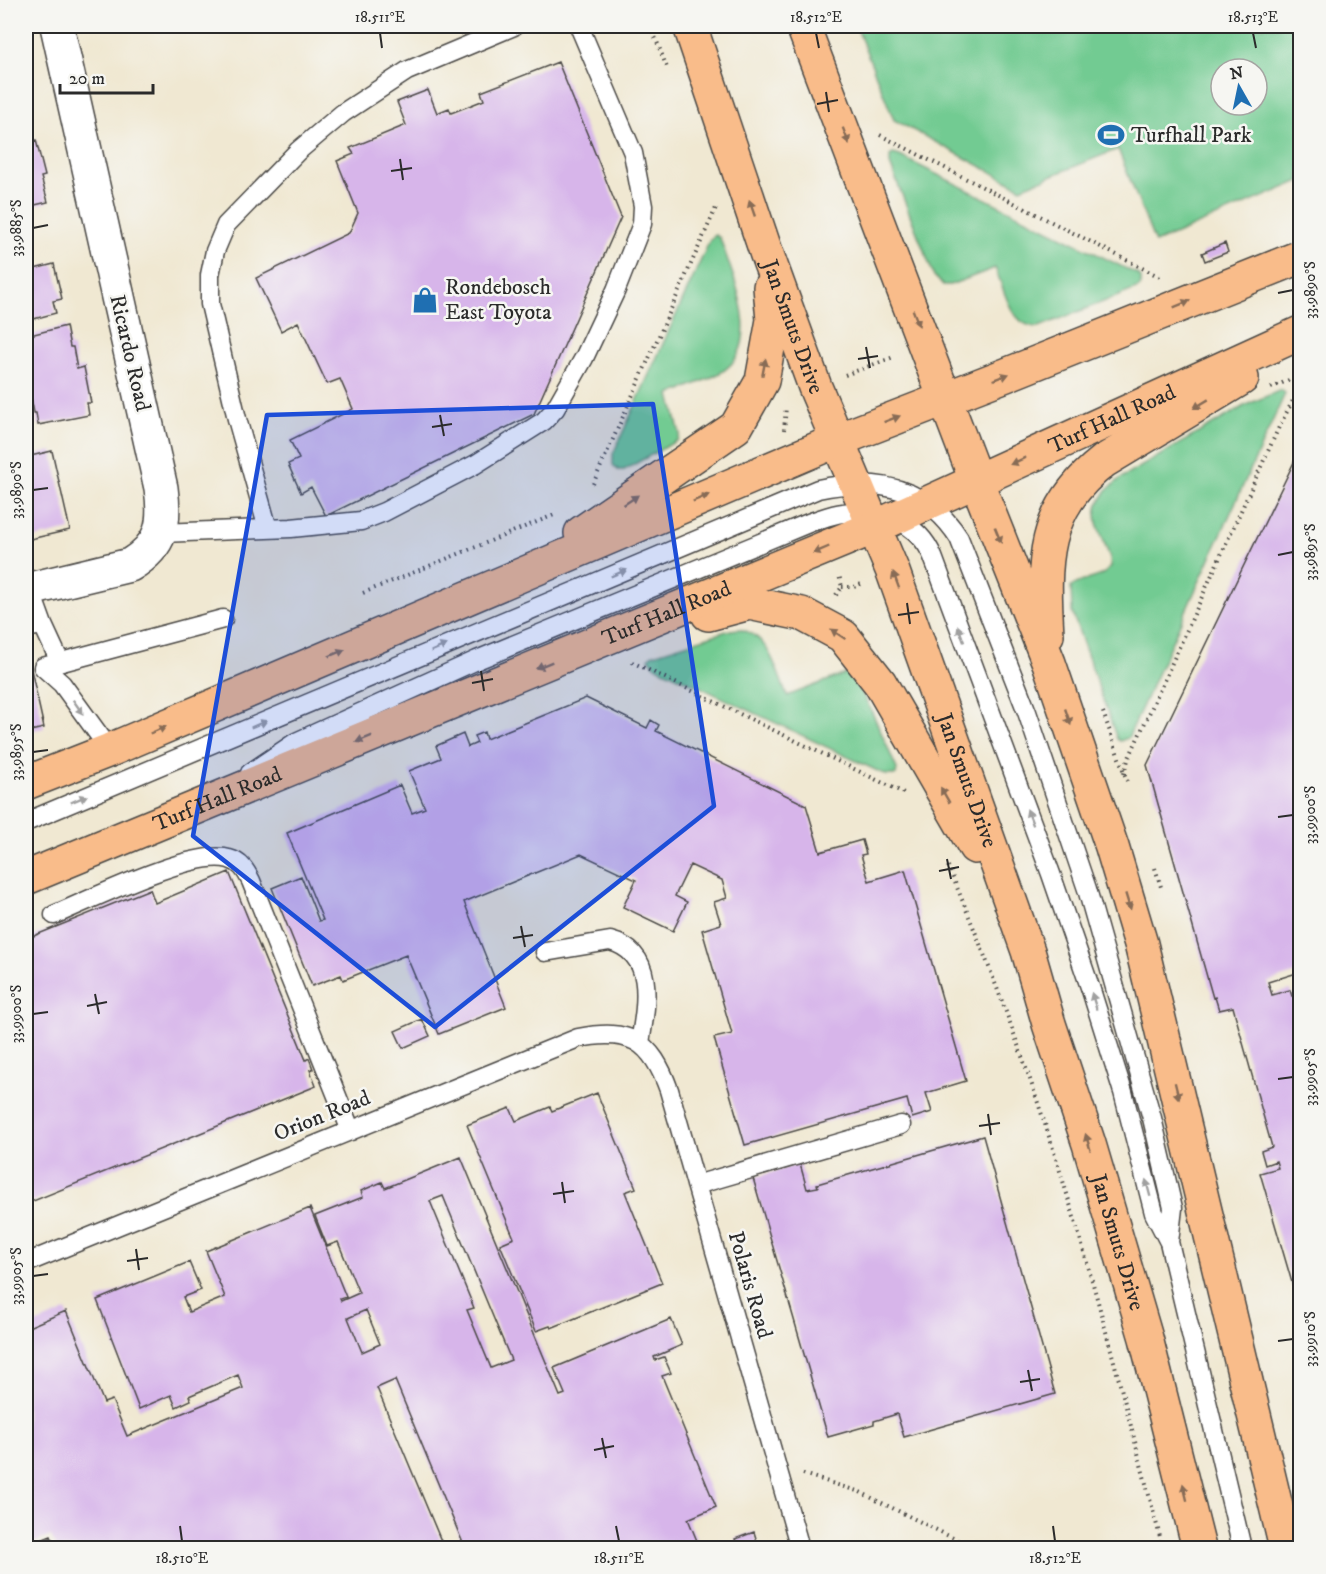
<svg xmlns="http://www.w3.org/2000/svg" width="1326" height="1574" viewBox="0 0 1326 1574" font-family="'IM FELL DW Pica',serif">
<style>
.green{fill:#72cb92;stroke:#4e7b5e;stroke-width:1.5;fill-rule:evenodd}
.building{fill:#d7b5ea;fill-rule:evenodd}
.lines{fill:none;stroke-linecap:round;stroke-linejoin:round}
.service-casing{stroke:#494744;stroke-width:21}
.minor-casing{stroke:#494744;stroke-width:36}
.primary-casing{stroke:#494744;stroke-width:36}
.path{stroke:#494744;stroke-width:4;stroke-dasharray:1.5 4.5;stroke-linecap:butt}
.service{stroke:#fff;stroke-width:18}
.minor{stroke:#fff;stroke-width:33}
.primary{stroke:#f9bc8a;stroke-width:33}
.oneway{fill:#886c56}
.oneway2{fill:#a0a0a0}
.marked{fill:#1d4ed8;fill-opacity:0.2;stroke:#1d4ed8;stroke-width:4.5;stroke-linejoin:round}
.ticks{fill:none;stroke:#2b2b2b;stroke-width:2}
.labels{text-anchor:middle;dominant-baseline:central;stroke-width:5;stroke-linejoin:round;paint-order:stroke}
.poi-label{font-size:22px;fill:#2b2b2b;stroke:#f6f6f2;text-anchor:start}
.street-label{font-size:22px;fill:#2b2b2b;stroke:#f6f6f2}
.neatline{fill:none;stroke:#2b2b2b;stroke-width:2}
.ticks-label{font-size:15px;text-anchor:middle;fill:#2b2b2b}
</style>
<rect width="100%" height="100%" fill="#f6f6f2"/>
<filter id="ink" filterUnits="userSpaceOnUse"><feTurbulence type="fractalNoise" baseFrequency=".0167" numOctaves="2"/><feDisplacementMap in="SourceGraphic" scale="12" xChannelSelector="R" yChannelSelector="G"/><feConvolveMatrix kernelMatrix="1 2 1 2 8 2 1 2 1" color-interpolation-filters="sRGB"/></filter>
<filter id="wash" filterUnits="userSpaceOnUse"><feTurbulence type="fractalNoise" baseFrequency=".008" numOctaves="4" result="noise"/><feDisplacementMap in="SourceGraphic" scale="24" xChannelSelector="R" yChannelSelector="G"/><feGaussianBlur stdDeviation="1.35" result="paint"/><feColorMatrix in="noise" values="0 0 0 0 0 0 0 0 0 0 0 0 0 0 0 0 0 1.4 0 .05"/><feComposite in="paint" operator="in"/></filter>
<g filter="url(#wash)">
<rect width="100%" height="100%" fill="#f0e8d2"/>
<path class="green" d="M856,26h444v155l-145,62 -37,-94 -97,39 -127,-68zM1221,69h36v36h-36z
M893,154l7,2 237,118 4,4v7l-2,3 -100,39c-29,1 -34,-37 -44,-59l-45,17h-7l-9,-9 -44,-112v-8z
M715,235l5,3c12,38 47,108 0,135 -16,9 -34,14 -50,22l10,39 -2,6 -54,30h-6l-5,-5v-11l97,-214z
M1281,390l4,3 -1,3 -156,342 -8,3 -3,-2 -45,-127 -1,-25c13,-10 30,-6 40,-21l-1,-8 -13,-35 -1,-9 2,-10 9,-14 14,-12 125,-73z
M739,629c31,6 37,41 48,67l55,-21 5,-2c18,16 39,72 50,96l-1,6h-10l-231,-109 -6,-8 2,-3 79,-25z"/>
<g id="blocks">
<path class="building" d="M558,62l63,155 -87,197 -208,102 -15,-29 -10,6 -13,-29 11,-5 -9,-19 63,-31 -13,-30 -13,5 -29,-62 -17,9 -25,-53 93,-45 9,-20 -21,-52 17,-7 -4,-6 56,-23 -9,-23 31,-12 9,23 12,-5 2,5 33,-13 -3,-8z
M26,116l7,25 3,-1 9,36 -4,1 7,25 -22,5z
M1225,243l3,9 -23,9 -3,-8z
M54,264l8,35 -9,2 3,12 -30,8v-50z
M66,326l4,21h3l4,22 7,-2 7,36h-4l2,12 -51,10 -2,-12h-2l-8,-42v-35z
M26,403l6,24 -6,1z
M52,451l18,79 -44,10v-83z
M1295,460l5,3v509l-32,10 4,13 18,-5 2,6 8,-2v316l-40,-137 18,-5 -2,-7 -11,4 -4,-14 11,-4 -39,-140 -14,3 -4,-13 -2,1 -66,-233z
M26,647l18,81 -18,4z
M586,698l61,30 4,-8 8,5 -3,6 150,74 14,47 42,-12 4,14 -5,1 8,26 36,-11 61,211 -40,12 6,19 -20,6 -5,-19 -162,46 -31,-107 18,-4 -30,-104 19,-6 -7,-22 13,-4 -5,-18 -32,-15 -15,31 12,6 -14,29 -50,-24 13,-27 -55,-26 -117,48 42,105 -67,27 -33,-79 -63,25 -2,-5 -29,11 -40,-98 29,-12 18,45 4,-1 -36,-87 113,-48 12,28 13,-5 -16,-37 32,-13 -5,-12 27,-12 5,13 9,-4 -3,-7 10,-4 2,7z
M229,872l77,188 3,-2 4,11 -3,1 6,16 -290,118v-265l124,-50 5,14z
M422,1019l8,17 -27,12 -8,-17z
M597,1093l39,95 -11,4 37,91 -111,45 -1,-2 -14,5 -36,-87 14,-6 -47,-113 43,-17 6,13 34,-14 2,4z
M983,1136l72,258 -151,43 -7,-23 -23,7v3l-46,13 -75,-259 47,-14 7,25 11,-2 -1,-3z
M461,1157l99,239 5,-2 -11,-26 117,-49 11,26 -28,12 1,3 9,-3 7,16 -9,3 54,131 -28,12 12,29h-235l-70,-168 -18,8 67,160h-388l-5,-12 -25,10v-218l40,-17 38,92 8,-3 15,36 116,-48 -5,-13 -49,21 2,4 -15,7 -5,-12 -32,14 -42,-109 92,-38 12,28 -18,7 6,15 36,-15 -19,-46 104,-43 36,89 -6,2 1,2 18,-8 -21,-51 -11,4 -12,-30 48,-19 -2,-6 21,-9 3,6zM443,1196l68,164 -20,8 -24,-58 7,-2 -44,-107zM366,1310l14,34 -18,8 -14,-34z
M754,1532l5,16h-21l-3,-9z"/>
</g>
</g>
<g filter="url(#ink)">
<use href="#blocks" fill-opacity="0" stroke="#494744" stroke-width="1.5"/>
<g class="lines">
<g class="service-casing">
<path id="service" d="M268,529l-31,-110 -27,-115v-29l5,-24 11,-26 72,-74 45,-38 64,-42 107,-45
M161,533l130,-5 70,-7 23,-9 92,-48 68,-43 11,-12 29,-51 32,-68 26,-66 1,-18 -10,-53 -54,-127
M43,625l17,37
M26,628l17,-3 -13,-36
M43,667l180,-48
M43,667l19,17 48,66
M250,773l46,-31 181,-82 334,-138c10,-3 21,-8 32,-9 36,-6 76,9 90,44l118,317 40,116 32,102 31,121 15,29 73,306
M26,822l792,-333c57,-12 108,-3 141,49l68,174 60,177 65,229 21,90 -4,34
M54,915c36,-15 140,-67 175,-56 12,3 17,12 22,22l100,250
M545,952l65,-11c47,12 36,65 30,102
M696,1185l205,-60
M26,1263l552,-225c52,-10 73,2 91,52l131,458"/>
</g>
<g class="minor-casing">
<path id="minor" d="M26,590l104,-25c33,-20 36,-42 31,-77l-104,-462"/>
</g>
<g class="primary-casing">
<g id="primary">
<path id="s1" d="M690,26l76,226 49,135 78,185 135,379 21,73 40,120 57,194 53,210"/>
<path d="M803,26l173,454 73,183 63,184 29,97 145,604"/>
<path d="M581,533l155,-106 26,-46 11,-61 -3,-33"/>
<path d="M708,614l41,-11 53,11 41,22 37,47 95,164"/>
<path d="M1047,635c-4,-73 -6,-125 57,-174l138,-83"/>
<path d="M26,783l84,-33 728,-310 168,-65 294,-118"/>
<path id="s2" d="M26,878l849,-351 425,-194"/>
</g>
</g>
<path class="path" d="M651,26l16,42
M880,135l282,143
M845,375l49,-18
M1271,388l29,-13
M784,430l2,-23
M593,484l123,-276
M842,587h12l10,-4
M363,593l191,-78
M836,595l6,-8 -3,-12
M632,662l274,132
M1103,712l24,69
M1124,774l4,-14 151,-333 21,-40
M948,866c42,99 79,199 111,302 39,125 70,253 104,380
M1155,868l6,19
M803,1474l57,18 113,56"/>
<use href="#service" class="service"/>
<use href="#minor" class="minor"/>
<use href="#primary" class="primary"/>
</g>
<defs><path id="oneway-solid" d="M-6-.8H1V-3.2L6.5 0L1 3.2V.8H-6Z" transform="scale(1.5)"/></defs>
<g class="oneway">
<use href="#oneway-solid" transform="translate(846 136) rotate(69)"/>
<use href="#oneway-solid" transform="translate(752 208) rotate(-109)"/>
<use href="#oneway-solid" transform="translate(1182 304) rotate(-22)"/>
<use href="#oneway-solid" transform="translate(916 318) rotate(69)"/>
<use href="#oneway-solid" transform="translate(764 367) rotate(-79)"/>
<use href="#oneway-solid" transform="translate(1001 377) rotate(-21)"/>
<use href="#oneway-solid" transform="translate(1201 404) rotate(149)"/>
<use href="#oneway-solid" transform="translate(892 419) rotate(-21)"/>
<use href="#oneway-solid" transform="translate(1018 461) rotate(155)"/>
<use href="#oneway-solid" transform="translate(701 498) rotate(-23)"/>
<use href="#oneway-solid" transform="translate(631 500) rotate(-34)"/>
<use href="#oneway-solid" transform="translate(998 535) rotate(68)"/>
<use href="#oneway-solid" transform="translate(821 550) rotate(157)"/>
<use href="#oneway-solid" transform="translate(896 580) rotate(-110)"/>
<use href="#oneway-solid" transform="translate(838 634) rotate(-146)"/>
<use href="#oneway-solid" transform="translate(337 653) rotate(-23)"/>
<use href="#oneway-solid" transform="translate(544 665) rotate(158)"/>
<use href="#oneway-solid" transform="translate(1068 717) rotate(71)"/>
<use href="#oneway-solid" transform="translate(158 730) rotate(-23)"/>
<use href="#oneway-solid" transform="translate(364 739) rotate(158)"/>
<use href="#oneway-solid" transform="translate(945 795) rotate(-120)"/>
<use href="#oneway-solid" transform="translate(1128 902) rotate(73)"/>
<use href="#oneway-solid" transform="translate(1177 1091) rotate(76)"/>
<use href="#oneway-solid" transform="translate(1088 1142) rotate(-107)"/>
<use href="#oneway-solid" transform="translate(1185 1492) rotate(-104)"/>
</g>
<g class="oneway2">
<use href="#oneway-solid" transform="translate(619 573) rotate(-23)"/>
<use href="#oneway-solid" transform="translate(961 634) rotate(-110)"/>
<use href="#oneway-solid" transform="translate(439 648) rotate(-23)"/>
<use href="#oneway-solid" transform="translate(78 707) rotate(55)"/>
<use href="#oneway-solid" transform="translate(259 724) rotate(-23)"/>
<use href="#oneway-solid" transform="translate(79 799) rotate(-23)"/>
<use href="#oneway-solid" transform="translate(1030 817) rotate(-111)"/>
<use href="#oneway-solid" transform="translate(1094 1001) rotate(-107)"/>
<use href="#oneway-solid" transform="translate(1148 1188) rotate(-105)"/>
</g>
</g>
<path class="marked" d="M653,404l61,402 -279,221 -242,-191 74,-421z"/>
<path class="ticks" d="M380,33l2,15M816,33l3,15M1253,33l3,15M826,92l3,20M817,104l21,-4M400,159l3,21M391,171l21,-3M33,228l15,-3M1278,293l15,-3M866,347l4,21M858,359l20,-3M440,415l4,21M432,427l20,-3M33,490l15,-2M1278,555l15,-3M907,603l3,21M898,615l21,-3M481,671l3,20M472,683l21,-4M33,752l15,-2M1278,817l15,-2M947,859l4,20M939,871l20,-4M521,926l4,21M513,938l20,-3M95,994l4,20M87,1006l20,-4M33,1014l15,-2M1278,1079l15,-2M988,1114l3,21M979,1126l21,-3M562,1182l3,21M553,1194l21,-3M136,1249l3,21M127,1261l21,-3M33,1276l15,-2M1278,1341l15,-2M1028,1370l4,21M1020,1382l20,-3M602,1438l4,20M594,1450l20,-4M180,1526l2,15M616,1526l3,15M1053,1526l2,15"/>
<defs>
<g id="stadium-bare" transform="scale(2.07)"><path d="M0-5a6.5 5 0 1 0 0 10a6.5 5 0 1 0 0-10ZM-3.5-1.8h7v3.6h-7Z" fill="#1f6fb2" stroke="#f6f6f2" stroke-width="2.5" paint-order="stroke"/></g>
<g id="shop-bare" transform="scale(2.07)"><path d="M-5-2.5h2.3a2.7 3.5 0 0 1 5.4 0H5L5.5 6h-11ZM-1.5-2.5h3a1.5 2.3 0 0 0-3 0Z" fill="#1f6fb2" stroke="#f6f6f2" stroke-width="2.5" paint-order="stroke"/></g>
</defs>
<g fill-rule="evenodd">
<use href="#stadium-bare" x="1111" y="135"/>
<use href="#shop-bare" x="425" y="300"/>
</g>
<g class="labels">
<g class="poi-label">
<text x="1131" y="135">Turfhall Park</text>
<text x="445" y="287">Rondebosch<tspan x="445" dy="25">East Toyota</tspan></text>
</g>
<g class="street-label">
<text stroke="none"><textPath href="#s1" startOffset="318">Jan Smuts Drive</textPath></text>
<text transform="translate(130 353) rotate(77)">Ricardo Road</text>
<text stroke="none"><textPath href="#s2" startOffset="1179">Turf Hall Road</textPath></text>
<text stroke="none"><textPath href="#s2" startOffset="693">Turf Hall Road</textPath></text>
<text stroke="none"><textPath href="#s1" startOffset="804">Jan Smuts Drive</textPath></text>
<text stroke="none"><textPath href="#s2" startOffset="207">Turf Hall Road</textPath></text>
<text transform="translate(322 1116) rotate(-22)">Orion Road</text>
<text stroke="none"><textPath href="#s1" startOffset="1290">Jan Smuts Drive</textPath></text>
<text transform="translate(750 1285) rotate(74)">Polaris Road</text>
</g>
</g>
<rect width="1326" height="1574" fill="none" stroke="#f6f6f2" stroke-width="66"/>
<g transform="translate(1239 87) rotate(351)"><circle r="28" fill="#f6f6f2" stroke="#a5a5a2" stroke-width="1.5"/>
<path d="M0-4.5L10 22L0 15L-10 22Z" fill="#1f6fb2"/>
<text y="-9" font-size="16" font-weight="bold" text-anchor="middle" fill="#2b2b2b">N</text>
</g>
<path d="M60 84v9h93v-9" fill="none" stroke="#2b2b2b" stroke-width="3"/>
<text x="69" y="84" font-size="18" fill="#2b2b2b" stroke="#f6f6f2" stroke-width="4.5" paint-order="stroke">20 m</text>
<rect x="33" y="33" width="1260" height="1508" class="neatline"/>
<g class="ticks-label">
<text x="380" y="22">18.511°E</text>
<text x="816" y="22">18.512°E</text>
<text x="1253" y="22">18.513°E</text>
<text transform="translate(16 228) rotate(-90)" y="5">33.9885°S</text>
<text transform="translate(1310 290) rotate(-90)" y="5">33.9890°S</text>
<text transform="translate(16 490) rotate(-90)" y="5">33.9890°S</text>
<text transform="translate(1310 552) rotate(-90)" y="5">33.9895°S</text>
<text transform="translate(16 752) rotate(-90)" y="5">33.9895°S</text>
<text transform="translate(1310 815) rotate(-90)" y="5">33.9900°S</text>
<text transform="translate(16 1014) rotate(-90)" y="5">33.9900°S</text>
<text transform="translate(1310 1077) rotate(-90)" y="5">33.9905°S</text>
<text transform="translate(16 1276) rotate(-90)" y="5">33.9905°S</text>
<text transform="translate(1310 1339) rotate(-90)" y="5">33.9910°S</text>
<text x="182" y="1563">18.510°E</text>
<text x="619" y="1563">18.511°E</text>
<text x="1055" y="1563">18.512°E</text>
</g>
</svg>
